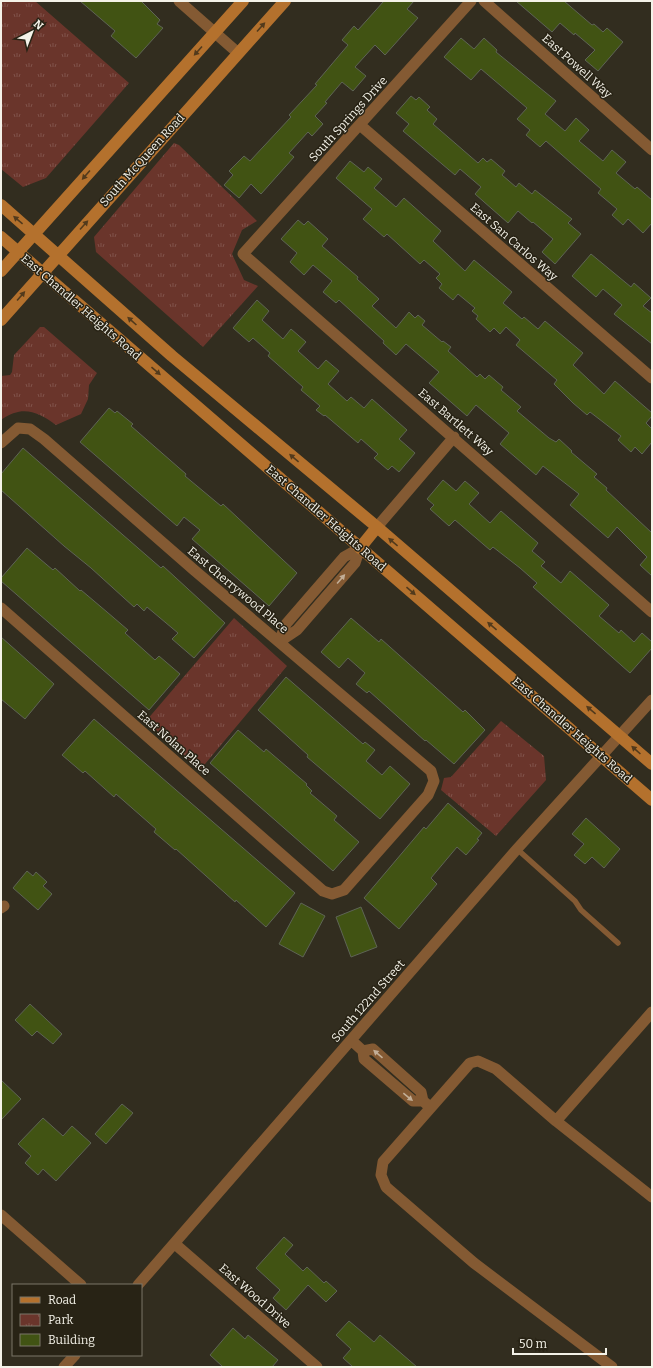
<svg xmlns="http://www.w3.org/2000/svg" width="653" height="1368" viewBox="0 0 653 1368" font-family="Bitter,serif">
<style>
.park{fill:url(#park-tufts)}
.building{fill:#415313;stroke:#5e6455}
.lines{fill:none;stroke-linecap:round;stroke-linejoin:round}
.lane{stroke:#845a33;stroke-width:5.5}
.street{stroke:#845a33;stroke-width:11}
.secondary{stroke:#b4712d;stroke-width:12}
.oneway{fill:#523a1c}
.oneway2{fill:#c2ae97}
.labels{text-anchor:middle;dominant-baseline:central;stroke-width:3;stroke-linejoin:round;paint-order:stroke}
.street-label{font-size:12px;fill:#f4f2e8;stroke:#282315}
</style>
<defs>
<pattern id="park-tufts" width="24" height="20" patternUnits="userSpaceOnUse"><rect width="24" height="20" fill="#6a352b"/><path d="M3 7l-1-3M5 7V3M7 7l1-3M15 17l-1-3M17 17v-4M19 17l1-3" fill="none" stroke="#80534a"/></pattern>
</defs>
<rect width="100%" height="100%" fill="#322d1f"/>
<path class="park" d="M1,1h34l94,82 -83,95 -23,9 -22,-18z
M174,143l5,2 78,76 -15,9 -10,24 12,26 14,6 -55,61 -107,-95 -2,-15z
M40,327h4l53,46 -8,12 -1,14 -7,15 -25,11c-19,-14 -34,-20 -55,-5v-44l9,-1 2,-3 2,-17z
M234,618l53,48 -87,104 -54,-49z
M501,721l43,35 2,24 -50,56 -55,-46 3,-12 7,-1z"/>
<path class="building" d="M80,1h61l19,19 -3,4 6,4 -27,30 -25,-22 4,-5z
M384,1h30l-7,8 11,9 -33,37 -10,-10 -20,22 11,9 -13,15 -11,-9 -17,20 2,1 -12,13 8,8 -11,12 -4,-4 -19,21 5,4 -33,37 -10,-10 -12,14 -15,-13 9,-10 -4,-4 15,-15 6,5 41,-44 -2,-2 28,-30 -2,-1 33,-39 -6,-5 12,-14 4,4z
M516,1h48l28,24 2,-1 9,8 4,-4 16,14 -25,29 -13,-11 10,-10 -20,-17 -1,2 -14,-12 -8,9z
M461,38l13,11 10,-11 13,12 -1,2 60,49 -11,13 20,17 11,-13 13,12 -10,11 24,20 9,-11 14,12 -10,11 19,16 2,-2 15,13v23l-9,10 -15,-14 -5,6 -11,-10 5,-6 -19,-16 3,-4 -55,-48 -6,6 -14,-12 4,-5 -13,-11 10,-11 -46,-39 -10,11 -27,-23z
M411,96l5,4 3,-3 11,10 -3,3 10,9 -4,5 45,39 5,-5 4,4 4,-3 14,12 -3,4 14,12 3,-4 13,11 3,-4 37,29 -4,4 13,11 -26,30 -13,-12 11,-13 -20,-17 -1,1 -14,-12 -10,12 -33,-29 6,-7 -21,-18 -5,6 -52,-44 6,-7 -13,-11z
M350,161l14,11 4,-5 14,12 -8,9 22,19 8,-9 37,33 -8,10 32,30 9,-11 38,32 -9,11 19,16 2,-2 14,12 7,-8 38,32 -10,12 31,29 11,-13 37,32v3l-6,7 6,6v13l-10,12 -7,-7 -4,5 -13,-12 3,-4 -18,-14 -13,-10 -3,3 -14,-12 -19,-19 3,-4 -41,-35 4,-5 -14,-13 -6,7 -6,-6 -4,4 -14,-13 2,-3 -6,-5 3,-3 -17,-14 -5,6 -14,-12 3,-4 -6,-6 4,-4 -16,-14 -4,4 -33,-30 -3,3 -21,-18 9,-10 -36,-31z
M298,220l6,5 4,-4 20,18 -6,7 36,31 -1,2 22,20 -7,7 24,22 13,-16 6,6 3,-3 7,6 -3,4 20,17 1,-1 8,6 -3,4 29,26 3,-3 5,5 4,-4 14,12 -2,3 20,17 -4,4 32,27 7,4 3,-3 13,12 -1,1 26,22 -3,3 13,11 -1,2 46,43v43l-12,-11 7,-8 -30,-30 -9,11 -38,-33 9,-11 -36,-28 -7,9 -36,-31 9,-11 -33,-28 -9,11 -38,-33 10,-11 -33,-28 -10,11 -13,-12 1,-2 -45,-41 -3,3 -13,-11 9,-11 -19,-16 -9,10 -14,-13 7,-9 -16,-14z
M591,254l40,33 3,-4 17,15 -8,8 9,7v31l-38,-30 8,-9 -19,-16 -7,8 -24,-21z
M257,300l12,11 -7,9 21,19 8,-10 15,13 -8,9 20,18 8,-9 13,11 -11,13 19,17 4,-4 13,11 8,-9 35,31 -8,9 16,14 -16,19 -7,-6 -4,4 -14,-12 4,-4 -17,-15 -3,4 -33,-28 -1,1 -8,-6 4,-4 -19,-16 2,-3 -35,-31 2,-3 -17,-15 -4,4 -16,-14z
M109,408l6,5 2,-2 16,13 -2,2 55,48 -1,2 36,30 2,-2 74,69 -28,33 -77,-67 8,-9 -16,-13 -7,9 -97,-84z
M23,448l138,120 2,-2 62,57 -31,35 -22,-19 6,-6 -31,-26 -3,4 -7,-7 -3,3 -43,-39 -27,-22 -63,-56v-16z
M443,480l13,11 9,-10 14,12 -10,11 21,19 11,-12 37,32 -6,8 13,11 -4,4 20,17 9,-12 39,34 -10,11 20,17 2,-3 13,12 8,-9 10,9v6l-22,25 -97,-86 4,-4 -17,-15 -27,-21 -3,3 -35,-30 -6,6 -19,-17 4,-4 -7,-6z
M27,548l26,22 2,-2 25,23 1,-1 26,22 21,18 -3,3 30,27 4,-4 21,18 -31,36 -148,-129v-3z
M351,618l28,24 2,-3 82,73 2,-2 20,20 -31,34 -28,-24 -1,1 -56,-50 -2,2 -11,-9 9,-11 -17,-15 -9,10 -18,-16z
M1,637l53,47 -29,35 -24,-20z
M286,677l77,67 2,-2 10,8 -9,11 16,14 8,-9 20,18 -30,35 -73,-62 1,-2 -50,-45z
M94,719l201,174 -29,34 -30,-27 -1,2 -59,-53 -1,1 -21,-18 2,-3 -40,-35 -2,3 -29,-26 -2,2 -21,-18z
M238,730l26,22 2,-3 41,35 -1,1 6,6 -2,2 27,23 -3,4 25,22 -26,29 -123,-108z
M448,803l34,30 -5,6 2,1 -13,15 -9,-8 -26,31 6,6 -38,45 -35,-31 60,-71 2,2z
M586,818l34,31 -16,19 -12,-11 -7,7 -11,-9 10,-11 -12,-10z
M27,871l6,5 3,-4 11,10 -4,4 9,8 -14,16 -25,-22z
M301,903l24,13 -22,41 -24,-13z
M361,907l16,40 -26,10 -15,-40z
M30,1004l32,30 -9,10 -16,-13 -5,5 -17,-16z
M1,1080l20,19 -20,21z
M122,1104l11,9 -27,31 -11,-10z
M43,1118l20,18 9,-10 19,17 -35,38 -13,-12 -5,6 -13,-12 6,-7 -13,-12z
M284,1237l9,8 -8,9 18,17 4,-4 17,16 2,-2 11,10 -11,11 -18,-17 -22,25 -13,-12 7,-8 -24,-22z
M349,1321l25,21 6,-7 37,32h-64l-10,-9 8,-9 -15,-14z
M233,1328l12,11 3,-4 30,25 -6,7h-49l-13,-12z"/>
<g class="lines">
<path class="lane" d="M517,849l58,52 6,9 37,33"/>
<path class="street" d="M179,1l59,52
M471,1l-228,253 409,358
M484,1l168,149
M360,125l292,253
M1,443l17,-15 12,1 14,10 150,131 237,201 3,10 -6,14 -84,95 -12,4 -9,-3 -322,-283
M377,527l77,-90
M279,642l7,-18 58,-67 16,-9
M279,642l18,-12 58,-67 5,-15
M1,908l3,-2
M652,1012l-96,109 96,76
M351,1040l12,11 1,8 49,42h10l7,6
M363,1051l10,-2 48,43 2,9
M556,1121l-60,-52 -18,-8 -8,2 -87,99 -2,13 5,12 88,76 138,104
M1,1215l80,70
M175,1244l142,123
M138,1285l379,-436 135,-149
M64,1367l11,-12"/>
<path class="secondary" d="M1,205l171,151 205,171 275,237
M1,237l651,563
M1,271l242,-270
M1,320l284,-319
M360,548l17,-21"/>
</g>
<defs><path id="oneway-solid" d="M-6-.8H1V-3.2L6.5 0L1 3.2V.8H-6Z"/></defs>
<g class="oneway">
<use href="#oneway-solid" transform="translate(261 27) rotate(-48)"/>
<use href="#oneway-solid" transform="translate(198 51) rotate(132)"/>
<use href="#oneway-solid" transform="translate(86 175) rotate(131)"/>
<use href="#oneway-solid" transform="translate(18 220) rotate(-140)"/>
<use href="#oneway-solid" transform="translate(84 225) rotate(-48)"/>
<use href="#oneway-solid" transform="translate(21 296) rotate(-49)"/>
<use href="#oneway-solid" transform="translate(132 321) rotate(-138)"/>
<use href="#oneway-solid" transform="translate(156 371) rotate(41)"/>
<use href="#oneway-solid" transform="translate(294 458) rotate(-140)"/>
<use href="#oneway-solid" transform="translate(393 542) rotate(-140)"/>
<use href="#oneway-solid" transform="translate(411 591) rotate(41)"/>
<use href="#oneway-solid" transform="translate(492 626) rotate(-140)"/>
<use href="#oneway-solid" transform="translate(591 710) rotate(-140)"/>
<use href="#oneway-solid" transform="translate(636 750) rotate(-138)"/>
</g>
<g class="oneway2">
<use href="#oneway-solid" transform="translate(341 579) rotate(-49)"/>
<use href="#oneway-solid" transform="translate(378 1054) rotate(-139)"/>
<use href="#oneway-solid" transform="translate(408 1097) rotate(39)"/>
</g>
<g class="labels">
<g class="street-label">
<text transform="translate(577 66) rotate(42)">East Powell Way</text>
<text transform="translate(348 119) rotate(-48)">South Springs Drive</text>
<text transform="translate(142 160) rotate(-48)">South McQueen Road</text>
<text transform="translate(514 242) rotate(41)">East San Carlos Way</text>
<text transform="translate(81 307) rotate(41)">East Chandler Heights Road</text>
<text transform="translate(456 422) rotate(41)">East Bartlett Way</text>
<text transform="translate(326 518) rotate(41)">East Chandler Heights Road</text>
<text transform="translate(238 590) rotate(40)">East Cherrywood Place</text>
<text transform="translate(572 730) rotate(41)">East Chandler Heights Road</text>
<text transform="translate(174 743) rotate(41)">East Nolan Place</text>
<text transform="translate(368 1001) rotate(-49)">South 122nd Street</text>
<text transform="translate(255 1296) rotate(41)">East Wood Drive</text>
</g>
</g>
<rect width="653" height="1368" fill="none" stroke="#f4f2e8" stroke-width="4"/>
<rect x="12" y="1284" width="130" height="72" fill="#282315" stroke="#7a7669"/>
<rect x="20" y="1297" width="20" height="6" fill="#b4712d" stroke="#7a7669"/>
<text x="48" y="1304" font-size="12" fill="#f4f2e8">Road</text>
<rect x="20" y="1314" width="20" height="12" fill="url(#park-tufts)" stroke="#7a7669"/>
<text x="48" y="1324" font-size="12" fill="#f4f2e8">Park</text>
<rect x="20" y="1334" width="20" height="12" fill="#415313" stroke="#7a7669"/>
<text x="48" y="1344" font-size="12" fill="#f4f2e8">Building</text>
<g transform="translate(32 32) rotate(42)" stroke="#282315" stroke-width="3" paint-order="stroke">
<path d="M0-3L7 15L0 10L-7 15Z" fill="#f4f2e8"/>
<text y="-6" font-size="11" font-weight="bold" text-anchor="middle" fill="#f4f2e8">N</text>
</g>
<path d="M513 1348v6h93v-6" fill="none" stroke="#f4f2e8" stroke-width="2"/>
<text x="519" y="1348" font-size="12" fill="#f4f2e8" stroke="#282315" stroke-width="3" paint-order="stroke">50 m</text>
</svg>
